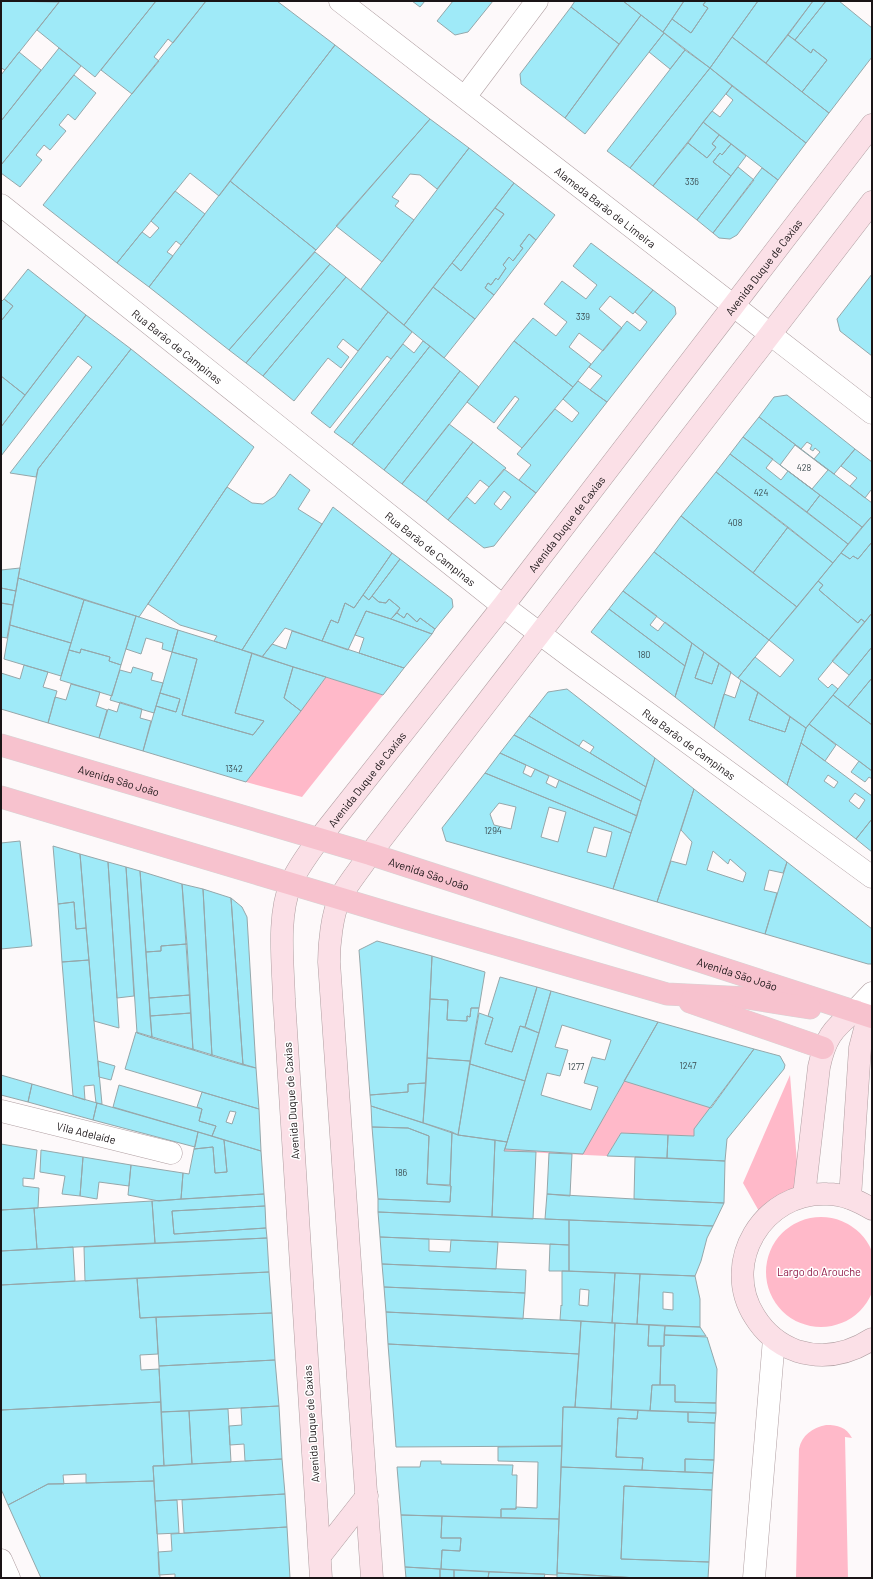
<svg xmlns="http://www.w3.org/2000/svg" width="873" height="1579" viewBox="0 0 873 1579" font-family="Barlow,sans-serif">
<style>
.green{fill:#ffb9c9}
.building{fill:#9feaf8;stroke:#95a7aa;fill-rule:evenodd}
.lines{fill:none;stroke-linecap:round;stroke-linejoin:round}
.street-casing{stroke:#b09fa2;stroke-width:23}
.secondary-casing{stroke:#b09fa2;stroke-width:23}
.primary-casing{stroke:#d6d5d5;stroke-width:23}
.street{stroke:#fff;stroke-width:22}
.secondary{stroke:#fbe0e7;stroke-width:22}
.primary{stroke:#f7c2ce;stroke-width:22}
.labels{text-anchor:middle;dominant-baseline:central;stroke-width:3;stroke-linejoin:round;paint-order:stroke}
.number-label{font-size:9px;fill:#3b4a4e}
.street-label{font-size:11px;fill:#1a1416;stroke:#fff}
.park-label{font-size:11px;fill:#911947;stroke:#fff}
</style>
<rect width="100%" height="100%" fill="#fdf9fa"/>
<path class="green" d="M326,677l57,18 -81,102 -56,-15z
M642,1018l16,4 -33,59 86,27 -17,28 -73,-3 -14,23 -103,-5 18,-61 71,25 13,-1 12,-21z
M790,1075l9,112 -39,26 -17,-30z
M766 1272a55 55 0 1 1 110 0a55 55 0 1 1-110 0Z
M826,1425c12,0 20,2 26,13l-7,-1 3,141h-52l3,-129c3,-14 13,-21 27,-24z"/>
<path class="building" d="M1,1l58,1 -54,68 -4,-2z
M60,1h96l-61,76 -58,-47z
M156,1h50l-33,42 -5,-4 -14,18 5,4 -27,33 -31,-24z
M206,1h71l58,44 -116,151 -29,-23 -73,90 -74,-58z
M412,1h13l-5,6z
M453,1h40l-25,31 -13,3 -18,-14z
M575,1h48l18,14 -22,29 -48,-37z
M623,1h61l-21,31z
M684,1h22l-3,4 5,3 -17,25 -19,-14z
M706,1h52l-48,67 -47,-36 9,-13 19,14 17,-25 -5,-3z
M758,1h55l-47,62 -34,-26z
M813,1h13l-31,39 -7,-5z
M826,1h13l33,27v29l-43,56 -27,-21 25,-32 -14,-11 -2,4 -16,-13z
M571,7l48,37 -54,74 -44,-34 -1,-10z
M641,15l23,18 -79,101 -20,-16z
M664,33l21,17 -15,19 -21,-17z
M788,35l23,18 2,-4 14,11 -25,32 -36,-29z
M732,37l97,76 -23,30 -96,-75z
M335,45l95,74 -114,131 -86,-69z
M59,48l22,18 -80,99v-44z
M685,50l25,18 -80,100 -23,-17z
M19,52l22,18 -40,51v-46z
M710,68l22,18 -79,100 -23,-18z
M74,75l22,18 -21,27 -7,-6 -9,11 7,6 -16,19 -6,-5 -8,10 6,5 -22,27 -19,-14v-8z
M732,86l74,57 -28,37 -75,-58 9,-11 8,6 13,-17 -7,-6z
M430,119l39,29 -32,41 -17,-14 -10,-1 -18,23 7,4 -4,5 19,14 -32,42 -46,-36z
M703,122l16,13 -7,9 4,3 -9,11 -19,-15z
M719,135l12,9 -9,11 -2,-2 -7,9 18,14 -34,44 -44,-34 35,-43 19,15 9,-11 -4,-3z
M731,144l15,12 -15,20 -18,-14 7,-9 2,2z
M469,148l45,35 -110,142 -43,-36z
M738,167l16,13 -41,53 -16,-13z
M762,168l16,12 -41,55 -7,4 -11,-1 -6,-5z
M230,181l86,69 -87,100 -80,-63z
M514,183l41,32 -19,25 -7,-6 -9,12 3,2 -10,13 -4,-4 -6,8 3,3 -8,12 -2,-2 -5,7 -3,-2 -3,5 9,7 -19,24 -42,-32 19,-24 9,8 43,-57 -9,-6z
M175,191l30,23 -24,31 -5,-4 -9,11 6,4 -24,31 -32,-24 25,-31 8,6 9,-10 -8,-7z
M495,208l9,6 -43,57 -9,-8z
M529,234l7,6 -42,55 -9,-7 3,-5 3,2 5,-7 2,2 8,-12 -3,-3 6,-8 4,4 10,-13 -3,-2z
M591,243l62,47 -20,24 -23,-18 -11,13 23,19 -19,23 -24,-18 -10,14 22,17 -18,23 -59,-46 19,-23 23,18 11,-14 -23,-18 18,-23 24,18 11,-14 -24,-19z
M315,252l15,12 -84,99 -17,-13z
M330,264l16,13 -83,99 -17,-13z
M28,269l58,46 -61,80 -24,-19v-55l12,-15 -9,-7z
M872,274v82l-32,-25 -3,-12z
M346,277l42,35 -30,39 -15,-12 -6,8 12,10 -8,11 -13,-10 -34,43 -31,-25z
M433,287l42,32 -31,39 -40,-33z
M653,290l22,17 1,7 -69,88 -17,-12 12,-14 -13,-9 38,-46 13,10 7,-9 -12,-10z
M4,299l9,7 -12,15v-19z
M388,312l24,20 -21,27 -4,-3 -57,72 -19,-15z
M86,315l45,34 -93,120 -2,8 -26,-4 82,-106 -14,-11 -77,100v-29z
M423,341l7,5 -78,99 -18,-13 69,-88 11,9z
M514,341l59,46 -51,61 -25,-20 22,-29 -4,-3 -21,27 -27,-21z
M430,346l30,25 -76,99 -32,-25z
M131,349l123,98 -115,170 -121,-39 20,-109z
M460,371l19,16 -77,97 -18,-14z
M1,376l24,19 -24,32z
M578,381l29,21 -71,91 -17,-13 12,-15 -14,-11 38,-45 17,13 7,-9 -16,-14z
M787,395l68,54 -21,25 -20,-15 6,-7 -5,-4 -2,3 -3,-2 2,-4 -5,-3 -6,7 -42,-32 15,-20z
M759,417l113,86v13l-10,11 -119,-90z
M449,424l24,18 -47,60 -24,-18z
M743,437l30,22 -7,9 15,12 7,-9 32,24 -13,17 -77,-58z
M473,442l33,26 -17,19 -9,-7 -32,40 -22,-18z
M795,445l33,25 -16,19 -32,-24z
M855,449l17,13v29l-1,-1 -6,8 -15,-12 7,-8 -16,-12z
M730,454l118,90 -15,19 -117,-91z
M504,469l32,24 -42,53 -10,2 -36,-28 19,-23 8,7zM504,491l7,6 -10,13 -7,-6z
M716,472l72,55 -35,46 -72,-57z
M290,474l20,16 -12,19 24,15 -80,126 -28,-9 3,-5 -37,-11 -32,-21 79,-117 25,16 11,1 12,-8z
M820,495l42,32 -14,17 -41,-32z
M333,507l59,46 -38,55 -9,-5 -7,20 -7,-3 -9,21 -37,-13 -23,29 -20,-7z
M681,516l116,91 -28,33 -115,-88z
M872,516v26l-14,17 -5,-3 -3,3 -9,-6z
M788,527l45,36 -36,44 -44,-34z
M872,542v71l-7,9 -4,-3 -3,4 -39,-33 4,-5 -5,-4 23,-28 9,6 3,-3 5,3z
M654,552l115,88 -31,38 -115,-87z
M392,553l8,6 -31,41 -6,-5z
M400,559l52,40 1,8 -18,22 -15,-11 -3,4 -10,-9 -3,5 -7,-5 3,-5 -11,-9 -3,4 -7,-1 -7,-6z
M20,568l-4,23 -15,-3v-18z
M18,578l66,22 -13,43 -61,-18z
M818,581l5,4 -4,5 39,33 3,-4 4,3 -47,57 10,9 4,-4 6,5 -32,39 -68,-50 17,-21 25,20 14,-17 -25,-20z
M1,588l15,3 -3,14 -12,-2z
M623,591l34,25 -7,9 8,6 7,-9 27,21 -7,23 -76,-57z
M363,595l6,5 3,-4 7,6 7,1 3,-4 11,9 -9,11 -25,-8 -18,39 -26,-9 9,-21 7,3 7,-20 9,5z
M84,600l52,16 -15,49 -12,-4 1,-4 -29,-8 -1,4 -11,-3z
M1,603l12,2 -6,33 -6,-1z
M609,609l76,57 -10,31 -84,-65z
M366,611l25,8 41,15 -28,34 -45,-15 5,-15 -9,-3z
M397,613l7,5 3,-5 10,9 3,-4 15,11 -3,5 -41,-15z
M872,613v34l-23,28 -17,-14z
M136,616l42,14 -6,22 -10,-3 1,-6 -17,-5 -5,16 -15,-5z
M10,625l61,18 -10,33 -57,-17z
M178,630l74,23 -17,60 29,8 -11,14 -71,-20 15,-56 -25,-7z
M292,631l67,22 45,15 -21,27 -121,-38 10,-13 14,5z
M692,643l12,9 -9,26 17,6 7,-21 12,9 -17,56 -39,-31z
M872,647v31l-24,29 -15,-12z
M81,649l29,8 -1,4 12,4 -9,31 -52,-16 9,-30 11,3z
M172,652l25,7 -15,56 71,20 11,-14 -29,-8 17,-60 41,14 -9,31 17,13 -55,71 -103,-31 13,-45 20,6 4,-13 -20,-6z
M704,652l15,11 -7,21 -17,-6z
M24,665l24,7 -5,15 14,4 -9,32 -47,-14v-36l19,6z
M133,667l20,6 -2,7 12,3 -9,30 -44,-13 10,-30 11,3z
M293,667l33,10 -25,34 -17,-13z
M872,678v47l-24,-18z
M741,680l17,12 -9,28 36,12 5,-15 16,11 -19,57 -73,-57 10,-34 11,4z
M71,684l29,8 -4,14 11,4 -8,28 -51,-15 7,-26 11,3z
M567,689l88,69 -9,29 -56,-34 4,-6 -11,-7 -4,6 -50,-30 19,-24z
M758,692l32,25 -5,15 -36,-12z
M160,693l20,6 -4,13 -20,-6z
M833,695l39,30v46l-63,-47z
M120,702l22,7 -2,9 11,3 -8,30 -44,-13 9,-29 9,3z
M529,716l117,71 -5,14 -127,-66z
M809,724l27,21 -11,16 -24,-18 5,-15z
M514,735l127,66 -4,15 -137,-63z
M801,743l71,53v23l-16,20 -69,-54zM828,775l10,7 -4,6 -10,-7zM855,793l10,7 -6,9 -10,-8z
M500,753l26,12 -3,8 8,4 4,-8 14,7 -3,7 10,5 3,-8 78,36 -6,17 -146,-60z
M655,758l39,31 -37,113 -44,-13z
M859,761l13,10v8l-3,-2 -4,5 -14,-10z
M485,773l146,60 -18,56 -167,-48 -4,-13zM499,803l17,4 -5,22 -17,-4 -4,-11zM549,807l17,5 -8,30 -17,-5zM594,827l18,5 -6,25 -19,-5z
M694,789l93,73 -4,11 -14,-3 -5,20 13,3 -12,41 -108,-32 14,-41 15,4 6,-23 -11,-12zM713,851l15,13 2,-5 16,14 -3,9 -36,-12z
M872,819v33l-16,-13z
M20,841l12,105 -31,3v-106z
M53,846l27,8 6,74 -10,1 -2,-27 -16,2z
M80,854l28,8 11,166 -25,-7z
M108,862l18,5 8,129 -17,2z
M787,862l85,67v35h-4l-103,-30z
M126,867l14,4 12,167 -15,-5z
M140,871l42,13 5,60 -26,2v5l-15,1z
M182,884l21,5 9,167 -19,-6z
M203,889l28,9 12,167 -31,-9z
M231,898l11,9 5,10 9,151 -13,-3z
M74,902l2,27 10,-1 3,32 -27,2 -4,-58z
M377,941l55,15 -6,127 -18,1v8l-38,3 -11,-145z
M187,944l3,51 -41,3 -3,-46 15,-1v-5z
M432,956l53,16 -6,36h-8l-1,9 -3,-1v5l-20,-1 1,-20 -18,-1z
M89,960l5,61 8,83 -6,-1 -2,-18 -10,1 1,14 -12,-4 -11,-134z
M500,977l37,10 -12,40 -5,-1 -8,26 -27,-8 8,-26 -5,-2z
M537,987l14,4 -12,42 -14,-6z
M551,991l107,31 -75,132 -78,-5z
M190,995l1,18 -41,3 -1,-18z
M430,999l18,1 -1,20 20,1v-5l3,1 1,-9h8l-9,53 -43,-3z
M191,1013l2,37 -41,-12 -2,-22z
M479,1013l14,5 -8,26 27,8 8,-26 19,7 -14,48 -55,-17z
M658,1022l96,27 -43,59 -87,-27z
M562,1025l49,15 -6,20 -13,-3 -8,26 14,4 -7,23 -50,-15 6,-22 13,3 8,-26 -13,-3z
M136,1032l120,36 3,41 -134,-40z
M754,1049l26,7 5,9 -1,4 -57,70 -2,22 -58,-3 1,-23 26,1v-7z
M427,1058l43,3 -12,74 -35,-12z
M98,1061l17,5 -4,14 -12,-3z
M470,1064l55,17 -18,61 -49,-7z
M1,1075l31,9 -4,18 -27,-7z
M426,1083l-3,40 -52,-17 -1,-11 38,-3v-8z
M32,1084l65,19 -4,17 -65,-18z
M119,1085l83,24 -3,12 17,5 -4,10 -99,-29z
M202,1092l57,17 2,42 -49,-15 4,-10 -17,-5 3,-12 -5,-2zM230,1111l6,1 -4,12 -6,-2z
M97,1103l101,29 -3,15 -102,-27z
M371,1106l81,26 -2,53 -23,-1 2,-48 -21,-8 -36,-1z
M372,1127l36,1 21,8 -2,48 24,2 -1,16 -72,-3z
M198,1132l26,8 3,32 -12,1 -2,-26 -19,2z
M452,1132l6,3 37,5 -3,77 -114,-5v-13l72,3 1,-16 -1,-1z
M621,1133l47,2 -1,23 -60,-2z
M224,1140l37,11 3,43 -83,5 2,-26 6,1 5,-25 19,-2 2,26 12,-1z
M495,1140l12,2 -3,9 32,1 -3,67 -41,-2z
M1,1144l36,6 -3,29 -11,-1v8l16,2 -1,20 -37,2z
M41,1150l42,7 -3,39 -18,-2 3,-18 -25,-4z
M549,1153l23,1 -2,42 -23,-2z
M83,1157l48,8 -2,21 -30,-4 -2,17 -17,-3z
M635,1157l90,4 -1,42 -90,-4z
M131,1165l52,8 -2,26 -22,2 -31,-6z
M264,1194l1,12 -93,5 2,23 92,-6 1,10 -112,5 -3,-42z
M547,1194l87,5 90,4 -11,23 -168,-7z
M152,1201l3,42 -118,6 -3,-41z
M265,1206l1,22 -92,6 -2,-23z
M34,1208l3,41 -36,2v-41z
M378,1212l191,8v25l-189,-8z
M569,1220l144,6 -6,12 -6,23 -6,15 -126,-5z
M380,1237l49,2v12l21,1 1,-12 47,2 -2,27 -114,-5z
M267,1238l2,34 -184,9 -1,-34z
M550,1244l19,1v26h-20z
M73,1247l2,34 -74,4v-34z
M382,1264l144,6 -1,23 -141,-6z
M562,1271l53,2 -3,50 -52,-3 1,-15 1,1zM580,1289l9,1 -1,16 -9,-1z
M269,1272l3,41 -132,5 -3,-40z
M615,1273l25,1 -3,50 -25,-1z
M640,1274l55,2 5,23v28l-63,-3zM663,1292l10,1v17l-10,-1z
M137,1278l3,40 16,-1 2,37 -18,1 1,15 18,-1 2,33 -160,8v-125z
M384,1287l141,6 -2,26 -137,-7z
M386,1312l195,9 -2,33 -191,-10z
M272,1313l3,47 -116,6 -3,-49z
M581,1321l34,2 -4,86 -36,-2z
M615,1323l34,2 -1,21h13l-1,39h-8l-2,26 -39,-2z
M649,1325l16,1 -1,20h-16z
M665,1326l35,1 6,9 -42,-1z
M664,1335l43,2 10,32 -1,34 -41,-1v-17h-15l1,-39h3z
M388,1344l191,10 -4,53h-12l-1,39 -166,1z
M275,1360l4,46 -118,6 -2,-46z
M652,1385h23v17l41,1v10l-66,-2z
M161,1402l3,64h-11l1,15 -68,2v-9l-23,1 1,9h-16l-40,21 -7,-16v-79z
M279,1406l3,53 -37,2 -1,-17 -14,1 -1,-19 13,-1 -1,-17z
M563,1407l75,3 -1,9 -19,-1 -2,39 27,1 -1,12 -81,-3z
M228,1409l3,53 -39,2 -3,-53z
M638,1410l50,2v10l27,1 -1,37 -29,-1v13l-43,-2 1,-12 -27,-1 2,-39 19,1z
M189,1411l3,53 -28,2 -3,-54z
M688,1412l28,1 -1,10 -27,-1z
M562,1446l-3,73 -58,-1v-9h15v-2l21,1 1,-46 -40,-1v-14z
M282,1459l3,35 -130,7 -2,-35z
M685,1459l29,1 -1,13 -28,-1z
M421,1461h20v3l72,1 -1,10h5l-1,34h-15v9l-100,-3 -4,-48h23z
M561,1467l152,6 -1,17 -88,-4 -3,73 88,3 -1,16h-71l-80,-5z
M154,1481l6,97h-119l-33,-73 40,-21z
M624,1486l88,4 -3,72 -88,-3z
M285,1494l2,33 -103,6 -2,-33z
M177,1500l2,33 -22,1 -2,-33z
M401,1515l41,1 -1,22h20l-1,13 -18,-1 -1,19 -36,-2z
M442,1516l117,3 -2,56 -116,-6 1,-19 18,1 1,-13h-20z
M287,1527l3,51h-115v-4l-16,1 -1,-23 14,-1 -1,-17z
M405,1567l35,2v9h-34z
M440,1569l14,1v8h-14z
M454,1570l35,2 -1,6h-34z
M489,1572l56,2 -1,4h-56z
M557,1573l80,5h-80z"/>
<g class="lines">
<g class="street-casing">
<g id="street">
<path id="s1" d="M340,1l532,412"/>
<path d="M465,97l72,-96"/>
<path id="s2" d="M1,205l502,401 72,54 297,217"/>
<path d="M855,1011l17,-18"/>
<path id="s3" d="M1,1111l170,42"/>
<path d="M1,1560l8,18"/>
<path d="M754,1578l20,-239"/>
</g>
</g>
<g class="secondary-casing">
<g id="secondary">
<path d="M804,1196l15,-129c6,-28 13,-38 36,-56"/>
<path d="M850,1198l10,-150 5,-19 7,-12"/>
<path d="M872,1209c-14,-8 -28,-15 -45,-15 -64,-3 -107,69 -72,123 10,16 25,28 42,34 26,8 52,3 75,-12"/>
<path d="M320,1556l47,-60"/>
<path id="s4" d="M321,1578l-37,-579c-1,-37 -7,-82 7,-116 7,-16 18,-30 28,-44l184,-233 369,-481"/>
<path d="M372,1578l-43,-616c0,-18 3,-48 11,-64 8,-15 21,-30 30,-44l502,-652"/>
</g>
</g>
<g class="primary-casing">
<g id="primary">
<path id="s5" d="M1,745l369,109 502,163"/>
<path d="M1,797l401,120 265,77 80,4 63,10"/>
<path d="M690,1002l133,46"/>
</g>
</g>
<use href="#street" class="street"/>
<use href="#secondary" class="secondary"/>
<use href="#primary" class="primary"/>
</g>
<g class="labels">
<g class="number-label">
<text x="692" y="181">336</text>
<text x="583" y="316">339</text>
<text x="804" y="467">428</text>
<text x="761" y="492">424</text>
<text x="735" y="522">408</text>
<text x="644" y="654">180</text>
<text x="234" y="768">1342</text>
<text x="493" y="830">1294</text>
<text x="688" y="1065">1247</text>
<text x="576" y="1066">1277</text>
<text x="401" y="1172">186</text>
</g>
<g class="street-label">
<text stroke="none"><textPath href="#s1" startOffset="336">Alameda Barão de Limeira</textPath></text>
<text stroke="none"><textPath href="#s4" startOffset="1474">Avenida Duque de Caxias</textPath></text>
<text stroke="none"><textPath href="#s2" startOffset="226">Rua Barão de Campinas</textPath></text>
<text stroke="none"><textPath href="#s4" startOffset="1150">Avenida Duque de Caxias</textPath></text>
<text stroke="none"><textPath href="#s2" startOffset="550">Rua Barão de Campinas</textPath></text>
<text stroke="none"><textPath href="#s2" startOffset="874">Rua Barão de Campinas</textPath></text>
<text stroke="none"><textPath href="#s4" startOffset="826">Avenida Duque de Caxias</textPath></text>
<text stroke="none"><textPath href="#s5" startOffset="123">Avenida São João</textPath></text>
<text stroke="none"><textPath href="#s5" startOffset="447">Avenida São João</textPath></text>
<text stroke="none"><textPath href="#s5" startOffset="771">Avenida São João</textPath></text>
<text transform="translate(291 1101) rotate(-94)">Avenida Duque de Caxias</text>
<text stroke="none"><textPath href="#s3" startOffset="88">Vila Adelaíde</textPath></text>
<text transform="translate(311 1424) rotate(-94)">Avenida Duque de Caxias</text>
</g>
<g class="park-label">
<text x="819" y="1271">Largo do Arouche</text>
</g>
</g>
<rect width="873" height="1579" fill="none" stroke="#1a1416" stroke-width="4"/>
</svg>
